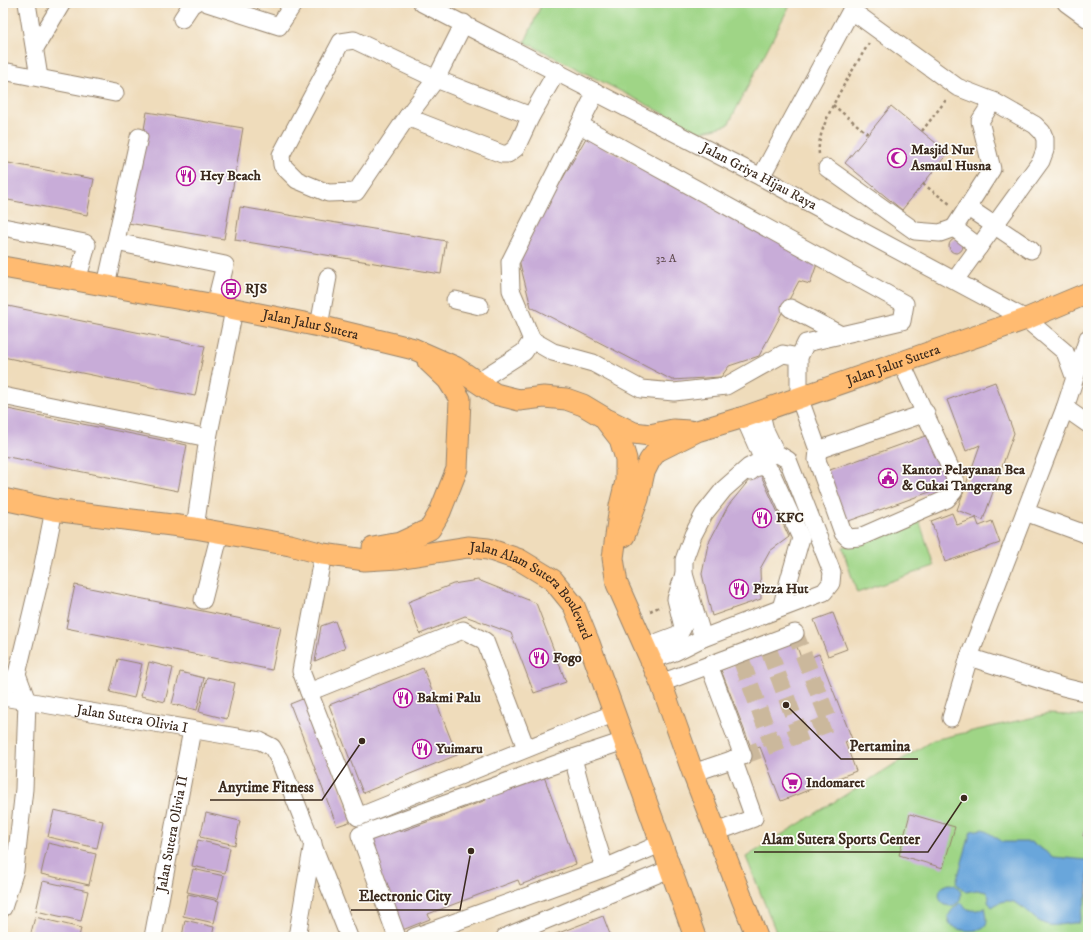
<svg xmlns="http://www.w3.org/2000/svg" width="1091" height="940" viewBox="0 0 1091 940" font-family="'IM FELL DW Pica',serif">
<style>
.green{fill:#9fd586;stroke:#6d8052}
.water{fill:#69a6db;stroke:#52687c}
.building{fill:#c8acd8}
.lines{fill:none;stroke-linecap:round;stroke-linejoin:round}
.minor-tunnel{stroke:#cbb89c;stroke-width:17;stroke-dasharray:17 8;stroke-linecap:butt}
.minor-casing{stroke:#95836c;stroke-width:19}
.major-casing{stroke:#95836c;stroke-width:23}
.path{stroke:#95836c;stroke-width:2.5;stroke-dasharray:3 3;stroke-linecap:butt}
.minor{stroke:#fff;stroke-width:17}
.major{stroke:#ffbb71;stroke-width:21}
.labels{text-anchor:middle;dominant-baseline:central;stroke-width:3.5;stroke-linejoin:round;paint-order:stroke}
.number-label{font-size:12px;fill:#5e4a4c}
.poi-label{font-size:14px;font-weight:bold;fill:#3b2a1e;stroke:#fdfcf7;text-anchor:start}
.street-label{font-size:14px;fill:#3b2a1e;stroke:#fdfcf7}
.leader{fill:none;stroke:#3b2a1e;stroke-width:1.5}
.callout-dot{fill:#3b2a1e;stroke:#fdfcf7;stroke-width:1.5}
.callout-label{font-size:15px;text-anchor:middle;font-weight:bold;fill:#3b2a1e;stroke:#fdfcf7;stroke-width:3.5;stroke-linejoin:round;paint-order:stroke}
</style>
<rect width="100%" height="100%" fill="#fdfcf7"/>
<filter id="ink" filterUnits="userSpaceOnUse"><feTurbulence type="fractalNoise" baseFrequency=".025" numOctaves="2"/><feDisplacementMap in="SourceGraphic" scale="8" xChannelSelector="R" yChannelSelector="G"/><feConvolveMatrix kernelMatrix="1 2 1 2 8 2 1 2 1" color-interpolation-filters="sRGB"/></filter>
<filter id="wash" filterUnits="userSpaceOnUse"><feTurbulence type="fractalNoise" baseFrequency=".012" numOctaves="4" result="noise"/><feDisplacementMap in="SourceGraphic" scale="16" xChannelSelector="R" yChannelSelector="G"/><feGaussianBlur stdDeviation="0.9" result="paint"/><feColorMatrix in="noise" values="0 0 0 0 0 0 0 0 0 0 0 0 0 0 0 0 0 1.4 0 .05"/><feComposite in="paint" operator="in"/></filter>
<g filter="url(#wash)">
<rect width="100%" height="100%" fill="#efdcbb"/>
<path class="green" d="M542,3h249l-63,122 -28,7 -175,-90z
M919,520l15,46 -77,27 -15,-46z
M1048,714l40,2v221h-310l-32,-80 187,-117z"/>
<path class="water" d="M983,829l20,13h28l23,15 34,3v31l-9,32c-11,-1 -24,5 -34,1 -21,-8 -27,-35 -53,-17l-4,-5 1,-5 -3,-5 -9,-2 -11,2 -10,-9 15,-52z
M939 895a11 11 0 1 1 22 0a11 11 0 1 1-22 0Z
M961,902c6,10 15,10 24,5 1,4 2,9 2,13 1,20 -66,11 -26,-18z"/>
<g id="blocks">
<path class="building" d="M891,106l57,47 -46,57 -57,-47z
M147,112l96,16 -19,111 -96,-16z
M586,138l232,123 -8,23 -11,-3 -40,75 -30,10 -8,11 -49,3 -141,-73 -13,-51z
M3,162l91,17 -7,36 -84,-16z
M240,207l206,34 -5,33 -206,-34z
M949 246a7 7 0 1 1 14 0a7 7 0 1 1-14 0Z
M3,305l202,41 -10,50 -192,-39z
M995,382l19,51 -31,87 -26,-10 23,-65 -14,6 -19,-51z
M3,408l184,37 -9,46 -175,-35z
M931,434l18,51 -103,37 -19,-51z
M758,469l31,68 -19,14 -10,18 1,30 -49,17 -10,-42 6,-30 20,-38z
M952,513l5,12 19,-7 3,8 13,-5 8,22 -55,19 -14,-41z
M478,580l58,23 30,79 -32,11 -23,-60 -46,-17 -45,18 -12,-32 45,-18z
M75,585l206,42 -9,43 -206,-42z
M833,613l14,36 -19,7 -14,-36z
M335,621l10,27 -30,13 6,-35z
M795,641l7,20 17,-7 33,85 -7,3 11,29 -75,30 -21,-54 -8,3 -31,-80z
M118,659l24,5 -8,34 -24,-6z
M149,662l24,6 -8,34 -24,-6z
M423,668l34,87 -94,38 -34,-88z
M180,672l24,6 -7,32 -25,-6z
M207,677l28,6 -8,36 -28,-7z
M305,698l47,123 -15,5 -47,-122z
M542,771l34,93 -56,21 -2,-5 -90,34 2,5 -30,12 -34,-93 32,-13 2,7 86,-32 -3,-7z
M54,810l49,11 -6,27 -49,-11z
M206,813l34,8 -5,24 -35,-8z
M910,814l45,13 -12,41 -44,-13z
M1088,819v19l-5,-2z
M198,840l32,8 -5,25 -33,-7z
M48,843l48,11 -7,31 -48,-11z
M193,869l31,7 -6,23 -31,-7z
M43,881l45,10 -7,30 -45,-10z
M188,894l31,7 -5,22 -31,-7z
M603,916l8,21h-63z
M35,917l46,11 -2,9h-49z
M185,920l29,7 -2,10h-30z"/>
</g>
</g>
<g filter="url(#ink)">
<use href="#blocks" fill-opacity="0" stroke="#95836c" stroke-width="1"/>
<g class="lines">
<path class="minor-tunnel" d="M769,651l31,83
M742,662l30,82
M743,756l87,-33 -35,-90"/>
<g class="minor-casing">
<g id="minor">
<path d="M27,3l12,74"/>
<path d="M207,3l72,23 15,-23"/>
<path id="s1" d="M422,3l339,174 265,142 39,33 9,24"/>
<path d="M1066,3l22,16"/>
<path d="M851,10l106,77 36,14 42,24 7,7 3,7v11l-4,11 -86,119"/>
<path d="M182,19l10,-15 3,-1"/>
<path d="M464,23l-28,56 -82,-39 -13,2 -60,113 1,10 15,15 31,13 28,-1 51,-75 29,-38 95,37"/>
<path d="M35,48l27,-45"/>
<path d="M3,71l112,22"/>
<path d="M596,92l-86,170 1,28 21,50 21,12 40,11 48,26 33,3 52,-6 57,-32 16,3"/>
<path d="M407,117l95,37h6l8,-6 15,-32 26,-45"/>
<path d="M580,125l325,179 -3,17 -96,22 -7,14v40l19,53 -1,10 26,73 5,5 12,-1 87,-38 7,-8 1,-13 -54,-116"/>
<path d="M827,168l88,63 25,2 14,-5"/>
<path d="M761,177l94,-174"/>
<path d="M967,207l64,43"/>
<path d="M3,227l82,16 2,2 -10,36"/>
<path d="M116,242l109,23 -10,40"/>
<path d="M979,247l-25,-19 38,-59 -12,-48 13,-20"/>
<path d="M106,285l33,-148"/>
<path d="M455,300l25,6"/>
<path d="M790,308l51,27"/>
<path d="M319,326l9,-49"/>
<path d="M477,382l47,-30 8,-12"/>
<path d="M3,396l205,42"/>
<path d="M1065,408l23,16"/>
<path d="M760,410l5,20 11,23 12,7 44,112 -1,11 -7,9 -121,46 -19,-64v-14l9,-25 11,-21 20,-25 25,-22 27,-14"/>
<path d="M744,417l19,43"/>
<path d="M818,450l108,-37"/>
<path d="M750,472l5,-4 8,-2 8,6 30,66 -20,70"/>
<path d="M1025,512l63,23"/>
<path d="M195,528l13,-90 26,-128"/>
<path d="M203,600l17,-67"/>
<path d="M645,647l34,-13 4,-7 -7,-28 8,-25"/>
<path d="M969,657l94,30 25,6"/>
<path d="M651,660l24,-8 28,-14"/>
<path d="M10,683l7,-9 25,-104 12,-60"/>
<path d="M661,683l134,-50"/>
<path d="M309,692l-8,-21 22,-117"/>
<path id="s2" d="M3,697l257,44 12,6 7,12 70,178"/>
<path d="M951,718l18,-61 96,-249 23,-70"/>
<path d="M526,748l-41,-107 -22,-11 -154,62 49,125 257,-104"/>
<path d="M573,758l51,-17"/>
<path d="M693,773l50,-17 -34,-91"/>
<path d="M716,832l38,-14 -21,-59"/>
<path d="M3,908l12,-38 9,-81 3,-88 -10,-27"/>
<path id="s3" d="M153,937l39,-207"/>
<path d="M297,937l16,-94"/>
<path d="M397,937l-37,-102 213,-77 14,53 18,57 55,-24"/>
<path d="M414,937l191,-69"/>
<path d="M505,937l165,-68"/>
</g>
</g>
<g class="major-casing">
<g id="major">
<path id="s4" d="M3,267l212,38 104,21 95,23 41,18 40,27 24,6 25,-3 22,2 17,6 20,12 17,22 6,20v22l-6,25 -7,52 4,26 44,99 32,90 64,164"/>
<path d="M608,420l26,13 16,2 23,-5 16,1"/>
<path id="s5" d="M3,499l51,11 141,18 95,17 33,9 42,6 33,-2 70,-11 20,2 32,11 33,20 21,26 15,37 106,294"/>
<path id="s6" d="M624,536l14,-37 6,-27 6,-12 7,-9 40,-20 47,-14 282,-98 62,-26"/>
<path d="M373,548l27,-5 30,-14 10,-17 17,-43 3,-70 -12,-19 -20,-19"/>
</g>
</g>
<path class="path" d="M833,105l35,29
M922,131l24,-31
M819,154c-4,-28 35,-85 50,-111
M923,184l27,20
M650,611l11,-5"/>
<use href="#minor" class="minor"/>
<use href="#major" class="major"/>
</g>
</g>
<defs>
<g id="mosque-ring" transform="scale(1)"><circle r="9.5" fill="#fdfcf7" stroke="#b5179e" stroke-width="1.5"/><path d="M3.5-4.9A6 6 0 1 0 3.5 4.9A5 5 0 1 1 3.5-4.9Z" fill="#b5179e"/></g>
<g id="restaurant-ring" transform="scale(1)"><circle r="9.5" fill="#fdfcf7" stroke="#b5179e" stroke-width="1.5"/><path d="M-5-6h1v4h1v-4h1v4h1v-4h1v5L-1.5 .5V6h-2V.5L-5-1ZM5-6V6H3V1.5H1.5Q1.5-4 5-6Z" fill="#b5179e"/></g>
<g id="bus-ring" transform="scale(1)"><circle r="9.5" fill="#fdfcf7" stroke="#b5179e" stroke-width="1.5"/><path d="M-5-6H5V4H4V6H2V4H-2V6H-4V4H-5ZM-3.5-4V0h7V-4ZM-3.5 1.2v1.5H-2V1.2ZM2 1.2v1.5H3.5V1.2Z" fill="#b5179e"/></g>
<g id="civic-ring" transform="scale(1)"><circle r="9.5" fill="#fdfcf7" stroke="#b5179e" stroke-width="1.5"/><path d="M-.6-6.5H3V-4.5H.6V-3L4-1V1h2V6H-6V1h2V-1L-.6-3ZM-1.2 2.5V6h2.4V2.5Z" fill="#b5179e"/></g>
<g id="supermarket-ring" transform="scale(1)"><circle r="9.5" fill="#fdfcf7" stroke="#b5179e" stroke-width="1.5"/><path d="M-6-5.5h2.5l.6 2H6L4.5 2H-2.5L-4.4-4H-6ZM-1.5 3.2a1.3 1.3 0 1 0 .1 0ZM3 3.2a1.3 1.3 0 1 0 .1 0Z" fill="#b5179e"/></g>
</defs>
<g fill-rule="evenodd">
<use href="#mosque-ring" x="897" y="158"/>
<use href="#restaurant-ring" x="186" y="176"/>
<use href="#bus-ring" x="231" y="289"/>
<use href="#civic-ring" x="888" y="478"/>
<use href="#restaurant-ring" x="762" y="518"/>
<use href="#restaurant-ring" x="739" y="589"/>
<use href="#restaurant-ring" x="539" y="658"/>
<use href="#restaurant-ring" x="403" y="698"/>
<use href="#restaurant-ring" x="422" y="749"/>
<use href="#supermarket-ring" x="792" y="783"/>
</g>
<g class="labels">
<g class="number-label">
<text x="666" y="258">32 A</text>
</g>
<g class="poi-label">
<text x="911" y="150">Masjid Nur<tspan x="911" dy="16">Asmaul Husna</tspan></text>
<text x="200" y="176">Hey Beach</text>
<text x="245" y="289">RJS</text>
<text x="902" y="470">Kantor Pelayanan Bea<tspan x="902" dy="16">&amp; Cukai Tangerang</tspan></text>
<text x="776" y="518">KFC</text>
<text x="753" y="589">Pizza Hut</text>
<text x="553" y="658">Fogo</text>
<text x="417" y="698">Bakmi Palu</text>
<text x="436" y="749">Yuimaru</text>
<text x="806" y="783">Indomaret</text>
</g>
<g class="street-label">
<text stroke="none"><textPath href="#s1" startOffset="379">Jalan Griya Hijau Raya</textPath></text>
<text stroke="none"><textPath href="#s4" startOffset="313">Jalan Jalur Sutera</textPath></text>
<text stroke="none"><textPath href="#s6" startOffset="344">Jalan Jalur Sutera</textPath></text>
<text stroke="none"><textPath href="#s5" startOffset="553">Jalan Alam Sutera Boulevard</textPath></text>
<text stroke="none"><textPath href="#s2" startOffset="131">Jalan Sutera Olivia I</textPath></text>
<text stroke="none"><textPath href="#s3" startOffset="105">Jalan Sutera Olivia II</textPath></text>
</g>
</g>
<path class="leader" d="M786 705L841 759H918M362 741L322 800H210M964 798L928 852H754M471 851L460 910H351"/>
<g class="callout-dot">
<circle cx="786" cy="705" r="4"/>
<circle cx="362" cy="741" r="4"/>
<circle cx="964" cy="798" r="4"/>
<circle cx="471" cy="851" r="4"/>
</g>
<g class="callout-label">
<text x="880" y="751">Pertamina</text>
<text x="266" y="792">Anytime Fitness</text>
<text x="841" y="844">Alam Sutera Sports Center</text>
<text x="405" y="901">Electronic City</text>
</g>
<rect width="1091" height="940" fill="none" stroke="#fdfcf7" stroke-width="16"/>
</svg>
